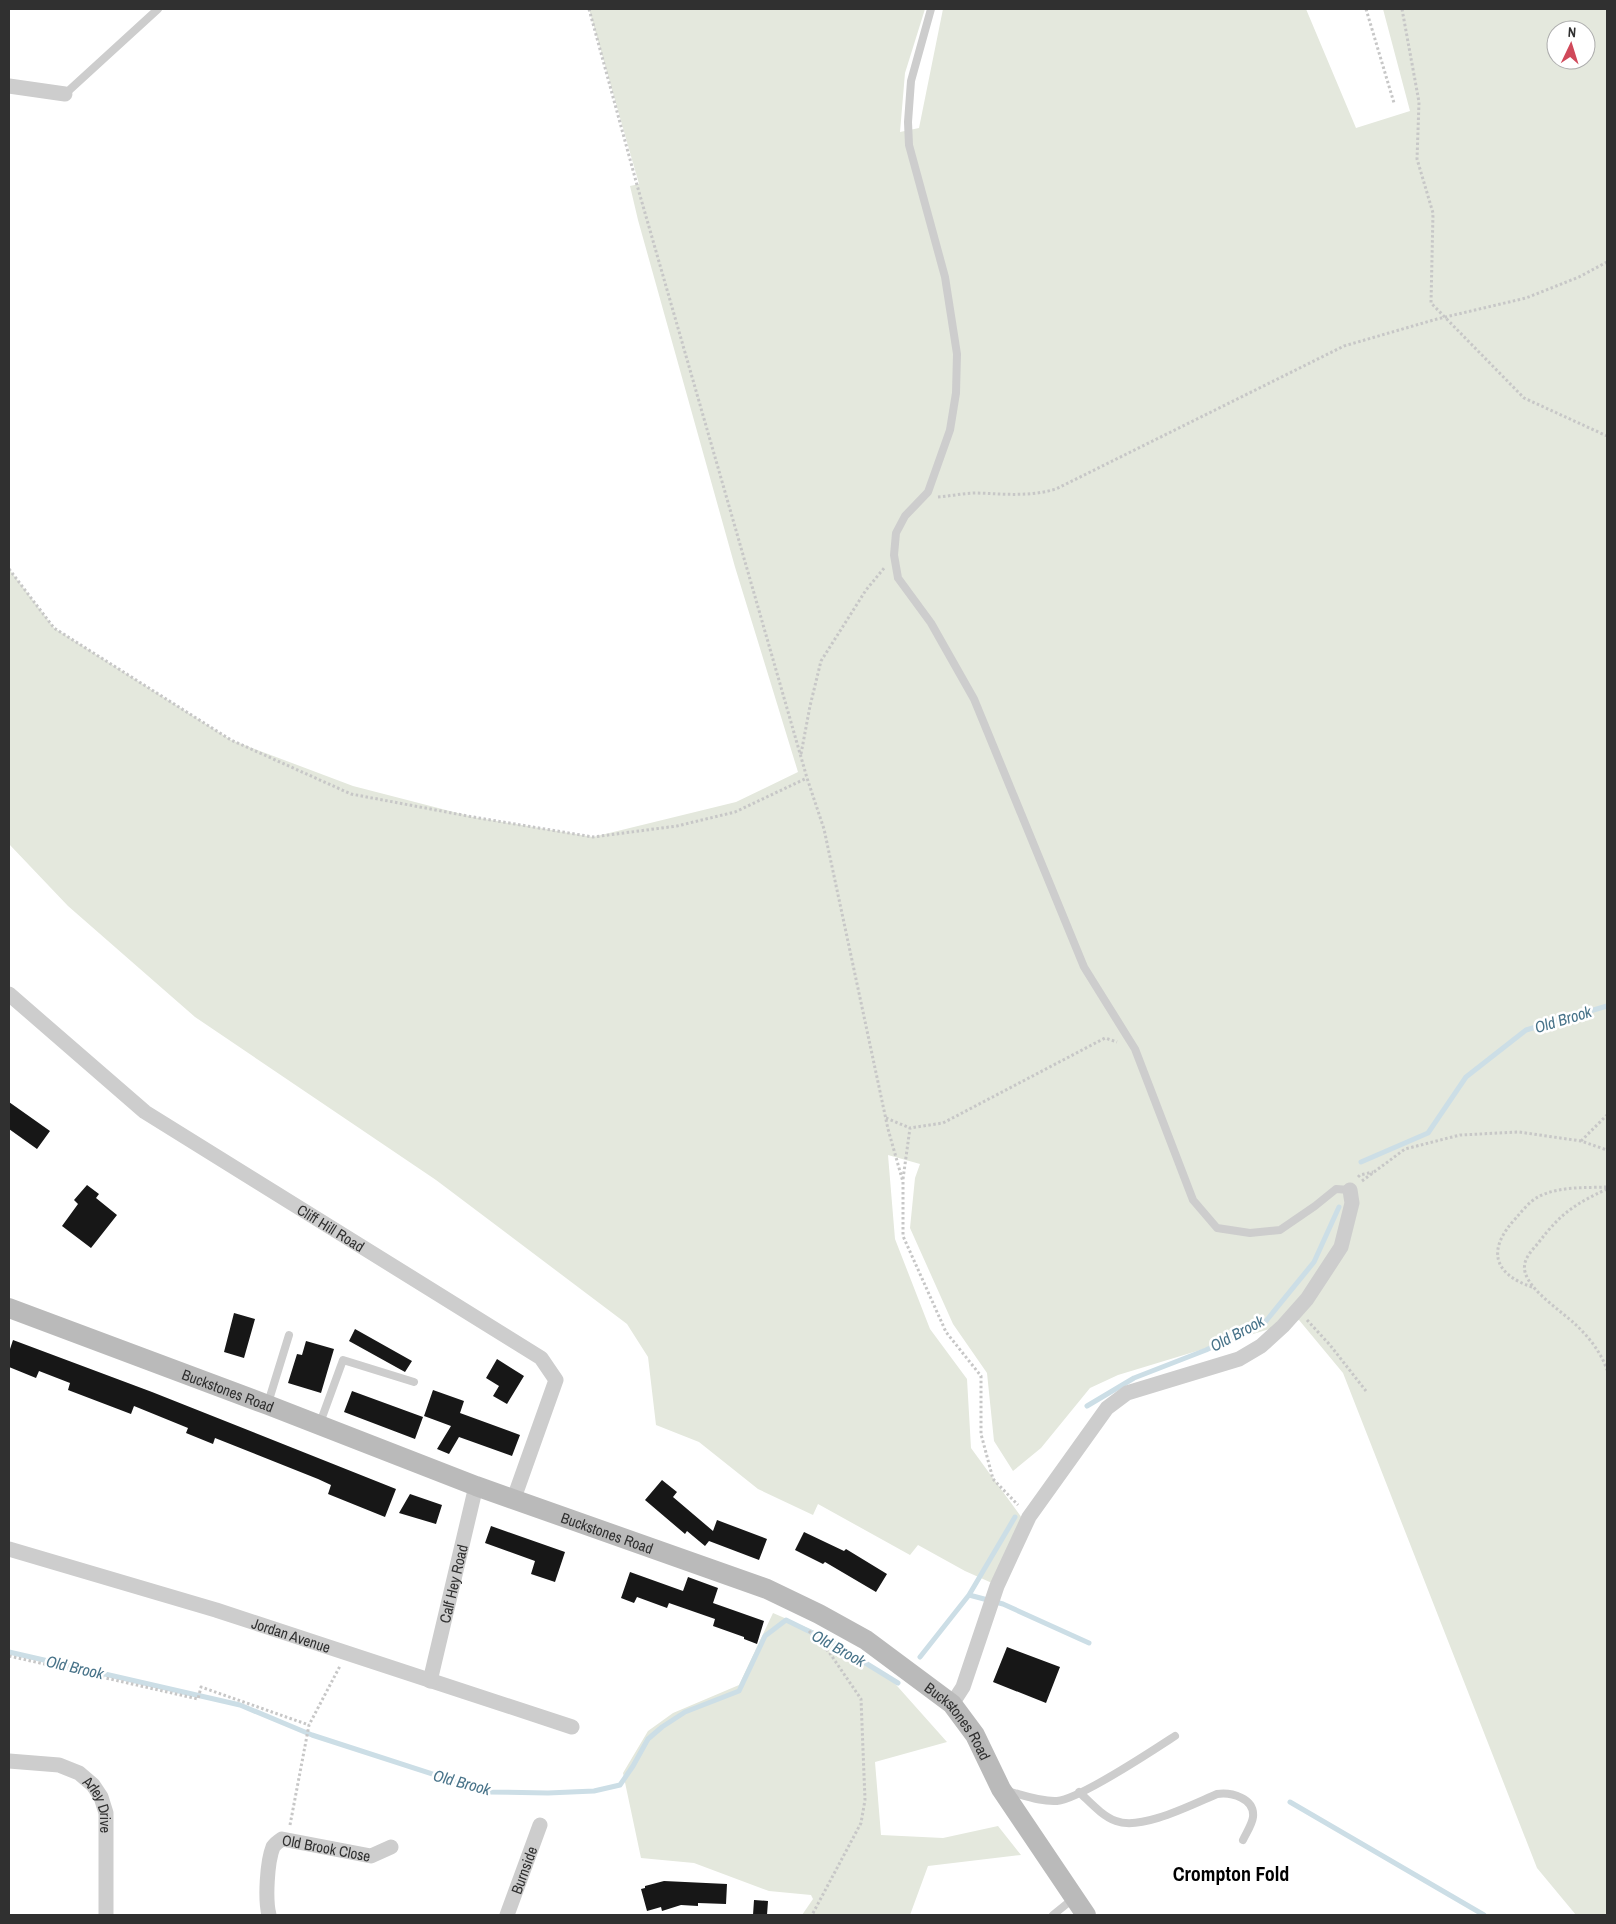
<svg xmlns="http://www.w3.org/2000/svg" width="1616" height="1924" viewBox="0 0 1616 1924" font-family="'Archivo Narrow',sans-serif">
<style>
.green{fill:#e4e8dd;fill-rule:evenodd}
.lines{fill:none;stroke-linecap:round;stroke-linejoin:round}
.stream{stroke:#ccdee6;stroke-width:5}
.building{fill:#171717}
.path{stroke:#c7c7c7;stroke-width:3;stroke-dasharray:2.5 2.5;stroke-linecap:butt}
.service{stroke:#cdcdcd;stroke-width:8}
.minor{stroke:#cdcdcd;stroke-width:15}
.secondary{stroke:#bababa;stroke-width:20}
.labels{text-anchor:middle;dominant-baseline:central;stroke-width:5;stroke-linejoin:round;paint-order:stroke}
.street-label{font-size:15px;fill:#303030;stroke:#fff}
.water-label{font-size:16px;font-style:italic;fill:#487389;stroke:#fff}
.district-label{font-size:20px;font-weight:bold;fill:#000;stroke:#fff}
</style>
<rect width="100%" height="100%" fill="#fff"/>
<path class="green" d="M589,9h336l-20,64 -5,59 19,-4 24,-119h363l50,119 54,-17 -27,-102h224v1906h-31l-39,-47 -194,-495 -44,-53 -181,55 -28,13 -49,60 -28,23 -19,-30 -7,-68 -34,-49 -43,-96 5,-50 5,-14 -32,-9 7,84 35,90 37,50 4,69 51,70 -30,65 -27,-12 -47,-26 -8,10 -92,-51 -5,11 -55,-26 -59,-47 -43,-17 -8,-68 -21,-33 -191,-144 -241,-163 -127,-111 -59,-62v-275l45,59 177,112 122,46 120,31 120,20 143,-35 62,-30 -63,-205 -97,-347 -8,-34 9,-2zM1556,30h30v30h-30z
M773,1613l60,26 57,39 57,64 -72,20 6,73 62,3 55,-12 23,29 -93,11 -18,49h-108l11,-16 -2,-4 -42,-4 -75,-28 -53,-5 -18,-85 25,-42 25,-18 66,-28z"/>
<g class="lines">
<path class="stream" d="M1361,1162l67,-29 38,-56 60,-47 81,-24
M1087,1406l47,-28 72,-28 60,-29 48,-59 25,-55
M969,1595l34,9 86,39
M9,1652l231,53 72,30 176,57 60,1 46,-2 26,-6 13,-19 15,-27 14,-12 23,-15 54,-21 26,-55 21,-16 47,23 65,40
M920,1657l49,-62 46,-78
M1290,1802l194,113"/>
</g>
<path class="building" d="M9,1102l41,29 -13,18 -28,-20z
M87,1185l12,9 -3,4 21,17 -26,33 -29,-22 16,-22 -4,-4z
M234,1313l21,6 -11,39 -20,-6z
M355,1329l57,32 -7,11 -56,-31z
M13,1340l139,52 244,97 -11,28 -57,-23 3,-9 -13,-6 -103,-41 -2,6 -27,-11 2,-5 -54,-22 -3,8 -63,-24 2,-7 -31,-12 -3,7 -27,-11v-15z
M306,1341l28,8 -13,44 -33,-10 9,-29 5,1z
M497,1359l27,17 -17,28 -14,-8 6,-10 -13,-8z
M433,1390l31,11 -4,12 60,22 -8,21 -53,-19 -10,17 -12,-5 14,-23 -27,-10z
M352,1391l71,26 -8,22 -71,-27z
M662,1480l15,12 -4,5 40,34 4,-11 50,19 -8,21 -50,-19 -4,5 -18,-15 -2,3 -40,-34z
M410,1494l32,11 -6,19 -37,-11z
M491,1526l74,26 -10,30 -24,-8 4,-13 -50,-18z
M804,1532l40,19 2,-2 41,25 -11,18 -51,-30 -2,2 -28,-14z
M630,1572l53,19 5,-14 30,11 -5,15 51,18 -7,23 -13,-5v-2l-31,-11 2,-7 -46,-16 -2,5 -30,-11 -3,6 -13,-5z
M1007,1647l53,20 -14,36 -53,-21z
M664,1881l63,3 -1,20 -28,-1v3l-17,-1 -19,6 -1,-4 -14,4 -6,-22 4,-1v-2z
M754,1900l14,1 -1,14h-14z"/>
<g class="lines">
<path class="path" d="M589,9l48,176 170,593 17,51 64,300 15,53v54l43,96 35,44v58l12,45 25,26
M1366,9l28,94
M1402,9l17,93 -2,57 16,54 -2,90 93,95 83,38
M938,497c13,-1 26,-4 39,-4 28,1 52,4 79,-4l288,-143 93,-27 89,-21 53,-21 28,-15
M9,569l45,59 177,112 120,54 122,23 120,20 84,-11 58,-14 72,-34
M801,754l9,-48 11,-45 45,-71 19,-23
M886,1118l24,10
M1581,1141l26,-26
M1358,1177l2,-2 13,-3
M903,1179l7,-51 33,-5 162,-85 12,4
M1362,1181l43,-32 55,-14 59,-3 62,9 26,9
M1607,1189c-32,15 -46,24 -68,53 -7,9 -17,17 -14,30 5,19 35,38 50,52 13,12 26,28 32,46
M1532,1287c-41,-14 -44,-39 -16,-69 6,-7 14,-17 22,-21 20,-11 48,-9 69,-10
M1307,1320l23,25 36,46
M809,1631l20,21 32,47 4,101 -4,23 -49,92
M9,1656l189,43 3,-12 108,38
M290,1825l19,-100 31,-59"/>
<path class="service" d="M931,9l-20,72 -3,41 1,23 36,132 12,77 -1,39 -6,37 -22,62 -23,24 -9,17 -2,22 4,23 33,45 43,76 110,268 51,82 58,151 24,28 33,5 30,-3 35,-24 21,-17 14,1
M65,94l93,-85
M268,1403l21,-68
M320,1423l23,-63 71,22
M1007,1791c16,4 33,11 50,10 23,-2 95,-50 118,-65
M1079,1792c11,10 23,24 37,29 25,10 77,-17 101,-27 14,-2 38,4 36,23 -1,8 -7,16 -10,23
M1053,1915l21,-17"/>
<g class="minor">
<path d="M9,86l56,8"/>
<path id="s1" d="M9,994l136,118 396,246 15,22 -42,118"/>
<path id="s2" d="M9,1549l207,61 356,117"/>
<path id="s3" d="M430,1681l46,-195"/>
<path d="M952,1704l11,-17 34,-101 32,-69 78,-109 20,-15 112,-34 22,-13 22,-20 24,-27 34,-52 11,-44 -2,-13"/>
<path id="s4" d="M9,1761l50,4 20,8 14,12 8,12 5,16v102"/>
<path id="s5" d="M269,1915c-4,-15 -2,-53 4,-68 2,-3 6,-6 9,-8l89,17 20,-9"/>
<path id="s6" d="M507,1915l33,-90"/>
</g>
<path class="secondary" id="s7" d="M9,1308l259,97 208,81 291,103 52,25 47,26 86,64 23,31 26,54 85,126"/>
</g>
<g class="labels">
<g class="street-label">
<text stroke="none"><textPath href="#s1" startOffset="399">Cliff Hill Road</textPath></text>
<text stroke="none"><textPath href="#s7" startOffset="234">Buckstones Road</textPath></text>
<text stroke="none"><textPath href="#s7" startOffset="639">Buckstones Road</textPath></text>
<text stroke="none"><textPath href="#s3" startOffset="100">Calf Hey Road</textPath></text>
<text stroke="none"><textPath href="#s2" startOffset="295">Jordan Avenue</textPath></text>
<text stroke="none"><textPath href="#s7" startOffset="1044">Buckstones Road</textPath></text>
<text stroke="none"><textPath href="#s4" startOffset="111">Arley Drive</textPath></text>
<text stroke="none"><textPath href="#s5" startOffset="126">Old Brook Close</textPath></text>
<text stroke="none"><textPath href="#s6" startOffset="48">Burnside</textPath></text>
</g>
<g class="water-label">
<text transform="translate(1563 1019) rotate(-17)">Old Brook</text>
<text transform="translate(1237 1333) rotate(-28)">Old Brook</text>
<text transform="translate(839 1648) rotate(29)">Old Brook</text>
<text transform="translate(75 1667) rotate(13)">Old Brook</text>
<text transform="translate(462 1782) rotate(15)">Old Brook</text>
</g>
<g class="district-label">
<text x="1231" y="1873">Crompton Fold</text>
</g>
</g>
<rect width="1616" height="1924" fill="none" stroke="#303030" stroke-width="20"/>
<g transform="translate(1571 45) rotate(4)"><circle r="24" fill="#ffffff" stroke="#acacac"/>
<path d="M0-4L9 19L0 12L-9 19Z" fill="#d0495a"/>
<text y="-8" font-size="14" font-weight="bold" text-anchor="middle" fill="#303030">N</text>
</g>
</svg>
